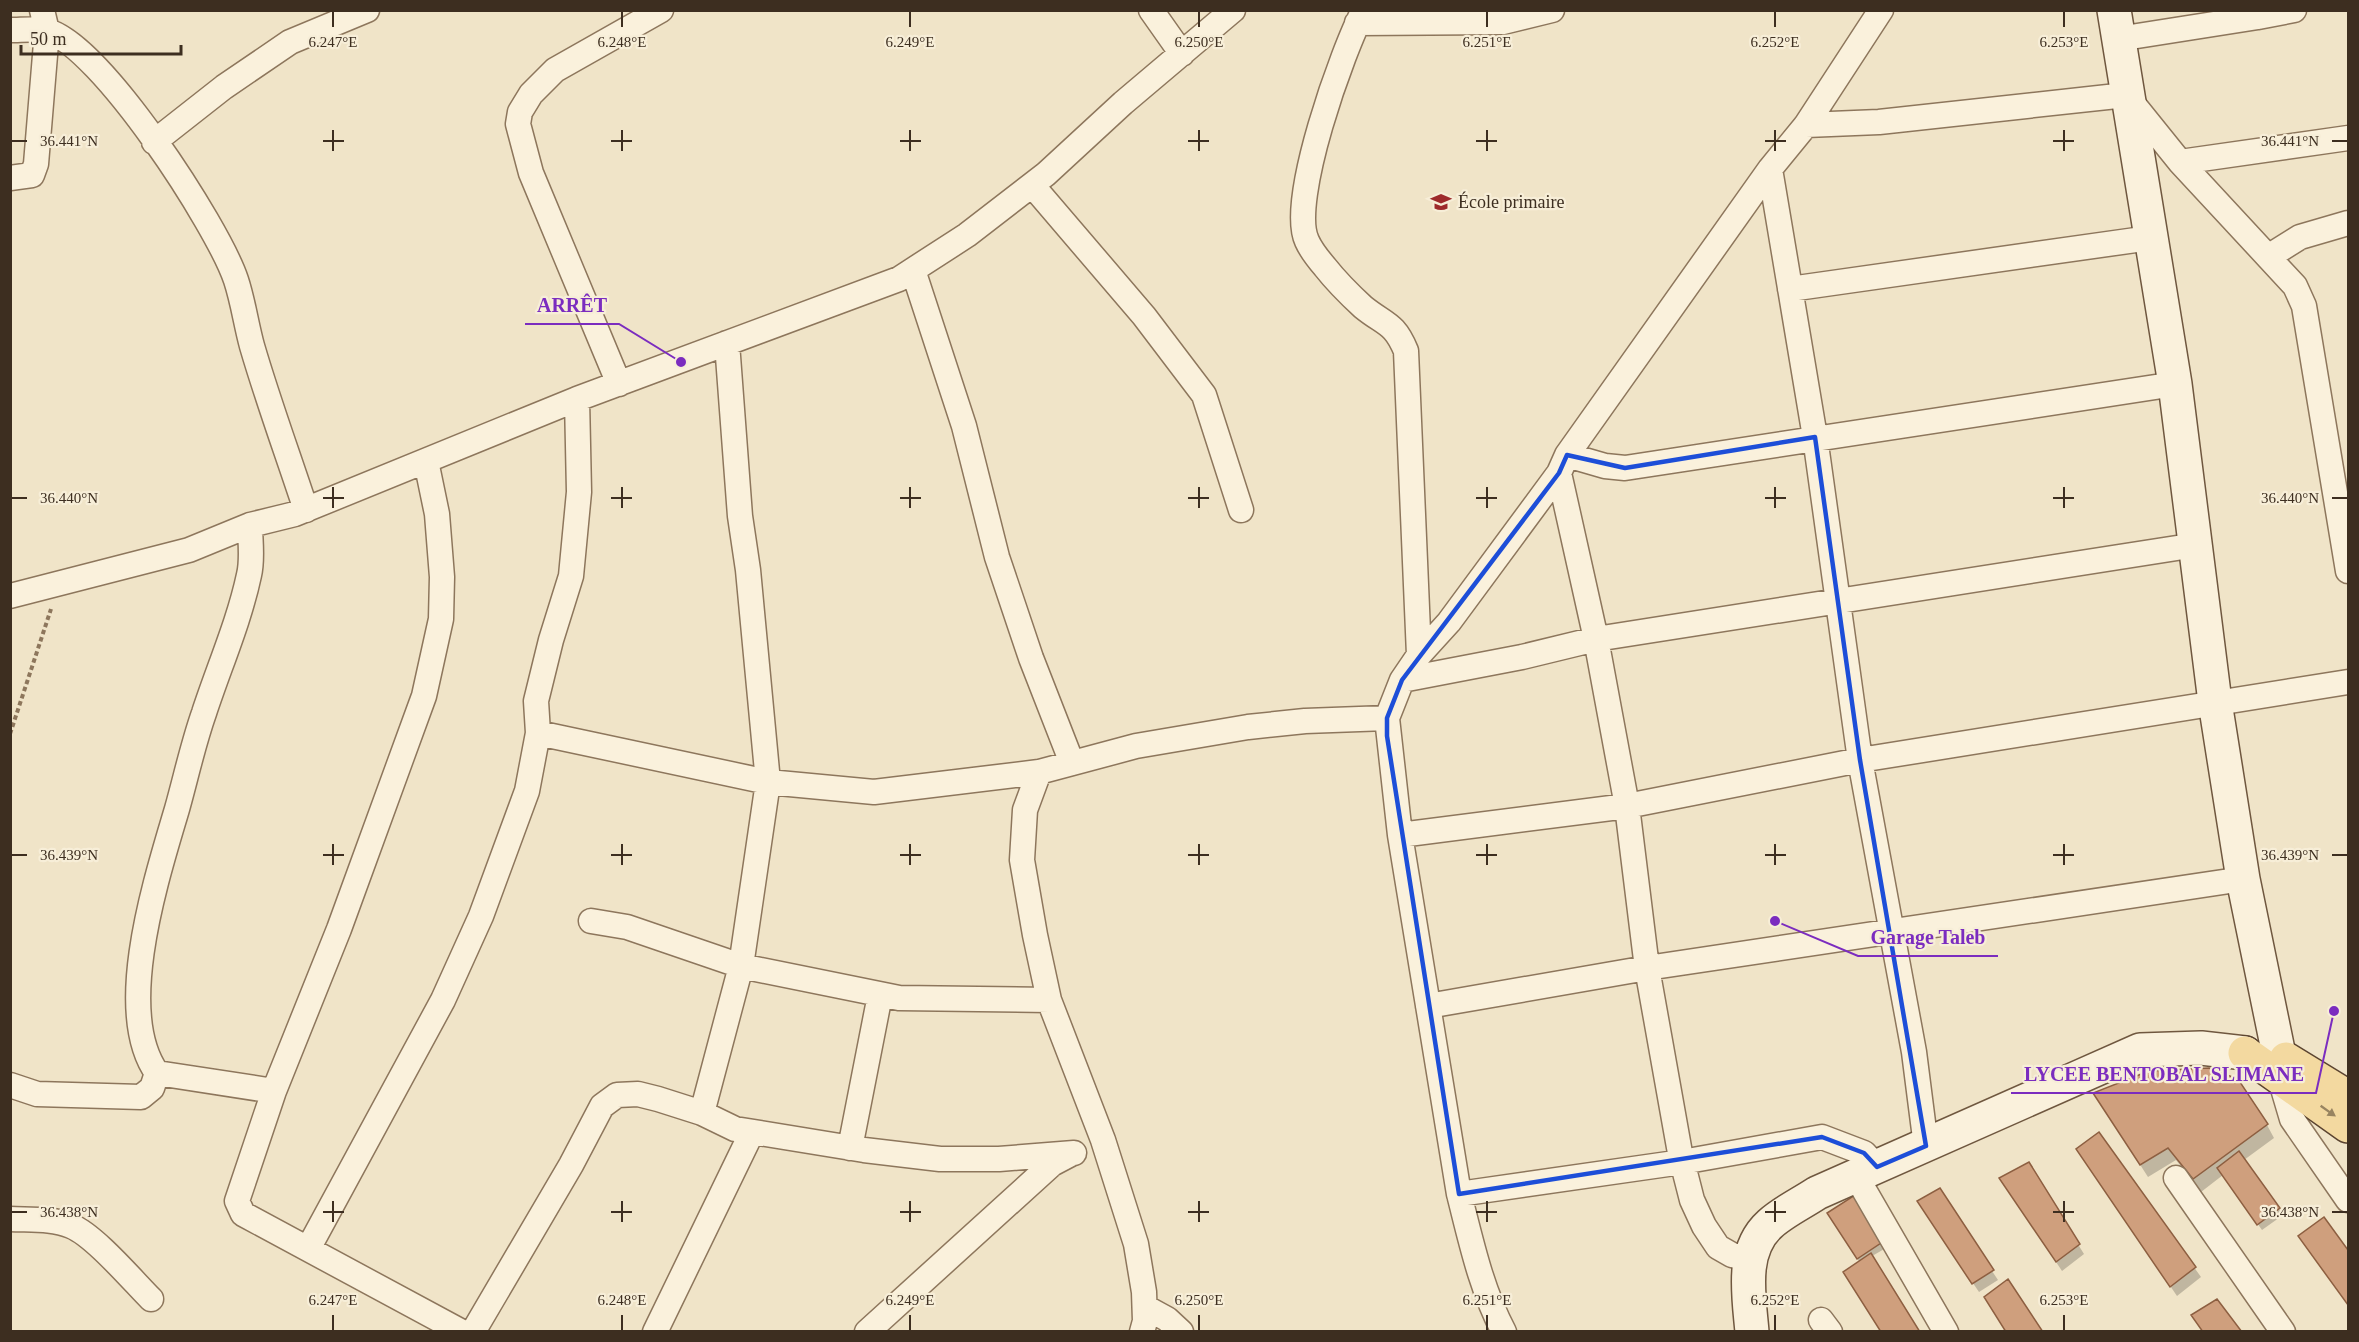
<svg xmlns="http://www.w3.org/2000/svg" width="2359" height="1342" viewBox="0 0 2359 1342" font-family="'Times New Roman',serif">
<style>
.shadow{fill:#0003}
.building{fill:#cf9f7d;stroke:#8d5f41;stroke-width:1.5}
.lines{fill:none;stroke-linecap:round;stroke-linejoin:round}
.street-casing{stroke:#8d765c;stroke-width:27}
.secondary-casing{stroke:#6f573f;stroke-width:36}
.primary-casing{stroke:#5b4430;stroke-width:36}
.path{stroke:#8d765c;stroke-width:4;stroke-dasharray:4.5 3;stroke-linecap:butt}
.street{stroke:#faf1dc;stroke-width:24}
.secondary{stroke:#faf1dc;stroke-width:33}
.primary{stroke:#f3d9a0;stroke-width:33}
.oneway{fill:#988460}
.marked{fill:none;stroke:#1d4ed8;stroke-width:4.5;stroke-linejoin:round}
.ticks{fill:none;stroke:#3d2e20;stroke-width:2}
.labels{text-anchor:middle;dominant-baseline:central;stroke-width:4.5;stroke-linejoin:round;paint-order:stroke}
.poi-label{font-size:18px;fill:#3d2e20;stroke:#f7eed8;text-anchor:start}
.ticks-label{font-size:15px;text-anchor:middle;fill:#3d2e20;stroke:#f7eed8;stroke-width:4.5;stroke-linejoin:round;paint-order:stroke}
.leader{fill:none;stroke:#7b2cbf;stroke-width:2}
.callout-dot{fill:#7b2cbf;stroke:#f7eed8;stroke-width:2}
.callout-label{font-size:20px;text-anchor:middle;font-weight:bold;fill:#7b2cbf;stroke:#f7eed8;stroke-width:4.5;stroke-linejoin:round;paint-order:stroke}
</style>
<rect width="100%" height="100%" fill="#f0e4c8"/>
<path class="shadow" d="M2103,1107l164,18 7,13 -30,22 39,55 -21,15 -39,-55 -22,17 -25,-32 -28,17z
M2099,1134l102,143 -24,19 -93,-137z
M2028,1164l56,90 -22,17 -55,-83z
M1854,1197l32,51 -26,15 -31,-50z
M1924,1211l68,60 6,9 -19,12z
M2324,1219l24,33v52l-42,-58z"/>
<path class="building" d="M2209,1068l29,11 30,45 -75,55 -25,-31 -28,17 -47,-72 56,-22z
M2099,1132l97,135 -26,20 -94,-138z
M2239,1151l41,57 -23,17 -40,-57z
M2029,1162l51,82 -24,18 -57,-84z
M1940,1188l54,82 -22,14 -55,-83z
M1855,1195l29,46 -27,18 -30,-46z
M2324,1217l24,33v55l-50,-69z
M1871,1253l49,79h-39l-38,-60z
M2008,1279l35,53h-37l-22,-35z
M2217,1299l25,33h-39l-12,-17z"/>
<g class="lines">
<g class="street-casing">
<path id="street" d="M1151,10l31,44
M1364,10c-21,39 -76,192 -57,231 4,9 12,19 18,26 11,14 25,28 38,40 22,18 31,15 43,44l13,304
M2258,17l36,-7
M1357,23l146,-1 49,-12
M10,30c12,0 26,-2 37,1 53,13 171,195 189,249 7,21 10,44 16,66 16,55 36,109 54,164
M2118,39l140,-22 -1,-7
M1806,125l73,-3 247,-27 54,67 115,124 9,20 44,265
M154,142l70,-55 66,-45 77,-32
M2180,162l168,-24
M1770,169l45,268 45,323 54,292 12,94
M10,178l22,-3 4,-11 11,-133 -5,-21
M1032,185l112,131 60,79 37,115
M2268,257l32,-20 48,-14
M913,270l51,156 33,131 34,101 41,105
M1790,289l360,-51
M619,384l-88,-211 -13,-49 2,-12 11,-18 24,-24 106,-60
M1567,455l38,11 20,2 550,-84
M426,461l11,53 5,63 -1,42 -17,77 -85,233 -65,162 -37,110 6,13 219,118
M1559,473l37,166 31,167 20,162 33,185 12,47 12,26 14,21 14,8 18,4
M250,525c0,16 3,34 -1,50 -10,47 -30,92 -45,138 -11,31 -18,64 -27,96 -20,68 -64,202 -20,264l117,18
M10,596l179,-46 61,-25 45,-11 282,-115 322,-120 68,-44 79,-61 77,-71 110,-93
M1402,680l120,-23 74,-18 600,-94
M538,733l230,49 106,10 165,-20 97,-26 112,-19 57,-6 82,-3
M1039,772l-14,38 -3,50 13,75 14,65 54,140 33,104 8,48 1,29 -3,11
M1400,835l227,-29 233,-46 488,-78
M591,921l36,6 114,39 158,32 150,2
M1428,1006l219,-38 596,-89
M2279,1075l13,44 56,81
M10,1085l27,9 104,3 11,-9 5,-15
M702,1113l39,-147 27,-184 -20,-212 -8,-54 -13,-173
M850,1148l30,-153
M1856,1176l90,156
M2176,1178l107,154
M1459,1194l223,-32 140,-25 42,16 13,14
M10,1219c20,1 43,-1 61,7 23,9 61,54 80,73
M308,1249l135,-249 38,-84 46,-125 11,-58 -2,-32 15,-61 20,-64 8,-84 -2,-93
M1145,1307l22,12 14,13
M1821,1320l9,12
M473,1332l98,-167 31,-59 15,-11 21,-1 20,5 44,14 33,16 129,21 76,9h59l75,-6
M655,1332l97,-200
M867,1332l185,-168 19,-10
M1504,1332c-23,-43 -33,-91 -45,-138l-59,-359 -13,-117 15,-38 17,-25 30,-33 110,-149 8,-18 203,-286 36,-44 75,-115"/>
</g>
<g class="secondary-casing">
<path id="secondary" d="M2114,10l61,374 40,318 28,177 36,176v20
M1752,1332c-3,-36 -12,-81 18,-108 13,-12 32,-21 47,-31l323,-143 61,-2 44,5"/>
</g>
<g class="primary-casing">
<path id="primary" d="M2245,1053l103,73
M2286,1059l62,38"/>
</g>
<path class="path" d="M10,734l41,-125"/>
<use href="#street" class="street"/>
<use href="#secondary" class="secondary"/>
<use href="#primary" class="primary"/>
</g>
<defs><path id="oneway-solid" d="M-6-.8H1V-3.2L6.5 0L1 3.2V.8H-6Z" transform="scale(1.5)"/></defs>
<use class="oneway" href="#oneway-solid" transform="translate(2328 1111) rotate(35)"/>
<path class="marked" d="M1815,437l45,323 66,386 -49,21 -13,-14 -42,-16 -363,57 -72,-458v-18l15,-38 157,-207 8,-18 58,13z"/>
<path class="ticks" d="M333,12v15M622,12v15M910,12v15M1199,12v15M1487,12v15M1775,12v15M2064,12v15M333,130v21M622,130v21M910,130v21M1199,130v21M1487,130v21M1775,130v21M2064,130v21M12,141h15M323,141h21M611,141h21M900,141h21M1188,141h21M1476,141h21M1765,141h21M2053,141h21M2332,141h15M333,487v21M622,487v21M910,487v21M1199,487v21M1487,487v21M1775,487v21M2064,487v21M12,498h15M323,498h21M611,498h21M900,498h21M1188,498h21M1476,498h21M1765,498h21M2053,498h21M2332,498h15M333,844v21M622,844v21M910,844v21M1199,844v21M1487,844v21M1775,844v21M2064,844v21M12,855h15M323,855h21M611,855h21M900,855h21M1188,855h21M1476,855h21M1765,855h21M2053,855h21M2332,855h15M333,1201v21M622,1201v21M910,1201v21M1199,1201v21M1487,1201v21M1775,1201v21M2064,1201v21M12,1212h15M323,1212h21M611,1212h21M900,1212h21M1188,1212h21M1476,1212h21M1765,1212h21M2053,1212h21M2332,1212h15M333,1315v15M622,1315v15M910,1315v15M1199,1315v15M1487,1315v15M1775,1315v15M2064,1315v15"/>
<defs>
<g id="school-bare" transform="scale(1.62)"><path d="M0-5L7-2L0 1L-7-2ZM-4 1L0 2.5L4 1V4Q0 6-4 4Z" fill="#9e2a2b" stroke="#f7eed8" stroke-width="2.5" paint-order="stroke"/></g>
</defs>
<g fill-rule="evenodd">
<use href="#school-bare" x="1441" y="202"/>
</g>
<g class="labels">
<g class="poi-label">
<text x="1458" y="202">École primaire</text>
</g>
</g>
<g class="ticks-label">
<text x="333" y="47">6.247°E</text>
<text x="622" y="47">6.248°E</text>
<text x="910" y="47">6.249°E</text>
<text x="1199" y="47">6.250°E</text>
<text x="1487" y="47">6.251°E</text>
<text x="1775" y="47">6.252°E</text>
<text x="2064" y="47">6.253°E</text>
<text x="69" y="146">36.441°N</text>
<text x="2290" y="146">36.441°N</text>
<text x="69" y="503">36.440°N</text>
<text x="2290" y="503">36.440°N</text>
<text x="69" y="860">36.439°N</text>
<text x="2290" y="860">36.439°N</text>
<text x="69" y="1217">36.438°N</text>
<text x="2290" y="1217">36.438°N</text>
<text x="333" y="1305">6.247°E</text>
<text x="622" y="1305">6.248°E</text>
<text x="910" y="1305">6.249°E</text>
<text x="1199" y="1305">6.250°E</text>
<text x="1487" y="1305">6.251°E</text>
<text x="1775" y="1305">6.252°E</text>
<text x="2064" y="1305">6.253°E</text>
</g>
<path class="leader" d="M681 362L619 324H525M1775 921L1858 956H1998M2334 1011L2316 1093H2011"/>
<g class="callout-dot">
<circle cx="681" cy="362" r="6"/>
<circle cx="1775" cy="921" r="6"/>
<circle cx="2334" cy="1011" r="6"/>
</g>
<g class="callout-label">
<text x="572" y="312">ARRÊT</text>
<text x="1928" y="944">Garage Taleb</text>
<text x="2164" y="1081">LYCEE BENTOBAL SLIMANE</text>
</g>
<rect width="2359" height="1342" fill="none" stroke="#3d2e20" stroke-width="24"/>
<path d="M21 45v9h160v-9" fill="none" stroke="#3d2e20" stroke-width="3"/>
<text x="30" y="45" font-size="18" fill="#3d2e20" stroke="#f7eed8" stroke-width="4.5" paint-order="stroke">50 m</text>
</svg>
